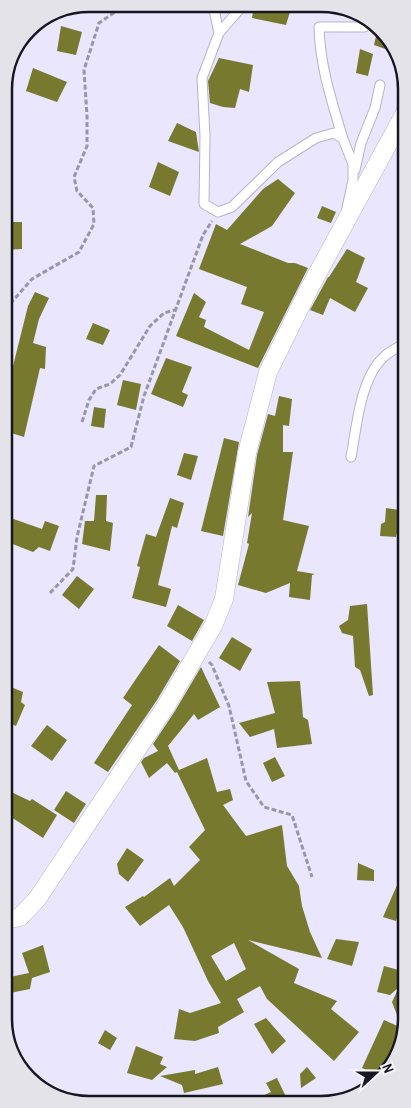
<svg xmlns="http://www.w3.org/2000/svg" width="411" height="1108" viewBox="0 0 411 1108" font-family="'Archivo Narrow',sans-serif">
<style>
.building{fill:#77792e;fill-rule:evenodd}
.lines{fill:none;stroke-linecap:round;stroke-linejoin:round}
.service-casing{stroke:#b6b2cf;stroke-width:11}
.minor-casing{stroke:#b6b2cf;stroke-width:19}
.path{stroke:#9996a9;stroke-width:3;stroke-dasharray:5 2.5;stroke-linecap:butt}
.service{stroke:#fff;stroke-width:9}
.minor{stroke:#fff;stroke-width:18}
.rim{fill:none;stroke:#181621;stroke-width:2.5}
</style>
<rect width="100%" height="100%" fill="#e9e6fe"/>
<path class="building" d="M254,5h38l-6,20 -34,-7z
M61,26l21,6 -6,23 -19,-4z
M378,27l4,2 12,23 -20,-7z
M360,49l13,5 -5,22 -12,-3z
M219,58l34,7 -4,27 -9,-3 -5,19 -12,-1 -13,-4 -2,-22z
M33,68l34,14 -10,20 -31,-11z
M177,123l19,9 3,20 -31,-11z
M158,162l21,10 -9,24 -21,-9z
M278,179l17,14 -23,33 -32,18 48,19h7l13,5 -50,100 -82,-32 18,-43 12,9 -7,15 7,3 -2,7 45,23 15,-38 -23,-8 6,-17 -48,-18 17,-45 11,6 36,-41z
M322,206l14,6 -5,11 -14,-5z
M4,222h18v27l-18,1z
M347,249l18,9 -9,24 12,6 -13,24 -25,-14 -7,17 -13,-5 18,-33h1z
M35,292l14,6 -10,21 -6,24 13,4 -1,22 -5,-1 -16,69 -19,-6 -1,-50 5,1 19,-76z
M93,323l17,7 -7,15 -17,-6z
M166,358l26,9 -10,25 6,3 -5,12 -32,-13z
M123,380l18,4 -5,26 -19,-5z
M279,396l13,3 -3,27 -6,-1v27h10l-10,68 26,6 -12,45 18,3 -3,1 -2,25 -21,-3 1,-14 -24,10 -28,-8 11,-41 -2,-1 5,-30 -4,4 9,-62 11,-41 7,2z
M94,407l12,2 -2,19 -13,-2z
M224,438l15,4 -16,94 -22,-5z
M184,453l14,3 -7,24 -14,-5z
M96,495h11l-1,26 7,2 -3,28 -28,-7 3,-23h9z
M170,498l14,5 -7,25 -5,-2 -14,59 13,4 -5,18 -34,-9 8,-31 -3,-1 9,-32 10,3z
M386,508l20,3v22h-9l-1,4 -16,-1 1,-12 4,-2z
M5,516l37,13 3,-8 14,5 -9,25 -11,-4 -6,5 -28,-11z
M77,576l17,13 -15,20 -17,-14z
M367,604l6,91 -4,1 -9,-26 -5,-3 -2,-31 -11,-3 -3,-7 9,-6 2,-14z
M178,605l26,15 -12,21 -25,-15z
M232,637l20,12 -12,22 -21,-13z
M159,645l21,16 -23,39 -49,72 -14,-9 38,-58 -9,-7z
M201,667l19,40 -22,13 -4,-6 -26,32 11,24 28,-12 10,34 13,-3 3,11 -10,5 23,31 36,-11 5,41 12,20 3,20 8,26 12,26 -74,-18 51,29 -5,14 43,18 -6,8 28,23 -25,29 -67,-62 -7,-13 -23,13 7,13 -26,15 1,6 -24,8 -21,-2 5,-30 11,4 31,-10 -13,-22 -25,-54 -14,-22 -29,21 -15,-19 18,-11 1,1 26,-19 4,8 26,-26 -11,-13 16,-17 -28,-58 -2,1 -8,-10 -18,15 -8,-16 3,-4 14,-7 -5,-7 22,-33zM234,943l12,26 -20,12 -15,-25z
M300,681l3,36 5,3 4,24 -35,4 -3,-19 -24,8 -11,-14 36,-10 -8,-31z
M11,687l12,5 -2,10 4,3 -9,21 -11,-5v-18z
M47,725l20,15 -15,21 -21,-15z
M275,757l10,19 -13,6 -9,-19z
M5,789l25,12 2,-2 25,16 -14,23 -38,-25z
M66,791l20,13 -12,19 -20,-13z
M127,848l17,12 -16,22 -9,-8 -2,-10z
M358,863l16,7v11l-17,-1z
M405,867h2v24l-11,30 -13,-4z
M336,939l23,3 -7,24 -25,-7z
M43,945l7,27 -18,6 -2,11 -25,5v-16l24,-5 -7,-20z
M384,966l22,6 1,-2v54l-12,28h-1l-12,25 -20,-9 22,-48 18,8 -10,-26 7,-15 -9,8 -13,-3z
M266,1018l20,23 -14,13 -18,-30z
M105,1030l12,8 -7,12 -12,-7z
M136,1046l27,11 -3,7 7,3 -15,13 -25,-7z
M218,1067l5,17 -39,9 -2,-8 -22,-9 35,-6v4z
M307,1067l9,11 -15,10 -1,-14z
M277,1078l12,25h-42l24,-11 -5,-9z"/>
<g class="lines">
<g class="service-casing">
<path id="service" d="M213,5l6,28 20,-23 2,-5
M219,33l-17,45 3,58 -1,68 14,8 14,-5 46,-45 38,-24 18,-5 9,6 10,25v16l-6,28
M4,92l2,16 -2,3
M343,139c-11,-37 -23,-72 -24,-112h45
M355,170l6,-27 14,-35 5,-23
M351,457c6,-31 9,-81 35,-102 6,-5 14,-8 20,-13"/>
</g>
<g class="minor-casing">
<path id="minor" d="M5,920l15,-3 17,-18 129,-193 47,-80 11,-27 23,-146 21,-81 42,-85 96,-176"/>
</g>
<path class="path" d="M4,317l5,-12 23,-26 47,-27 15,-28 -1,-16 -16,-17 -3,-14 13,-31v-30l-3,-46 15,-47 28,-19
M82,422l7,-22 7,-11 14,-5 10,-9 30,-49 14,-13 11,-3
M50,593l23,-24 4,-32 17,-71 37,-19 13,-51 59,-161 9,-14
M209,662l3,3 17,41 17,75 18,26 28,8 20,62"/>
<use href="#service" class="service"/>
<use href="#minor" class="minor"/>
</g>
<path d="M0 0H411V1108H0ZM89 12H321A77 77 0 0 1 398 89V1019A77 77 0 0 1 321 1096H89A77 77 0 0 1 12 1019V89A77 77 0 0 1 89 12Z" fill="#e4e3ea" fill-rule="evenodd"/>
<path class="rim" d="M89 12H321A77 77 0 0 1 398 89V1019A77 77 0 0 1 321 1096H89A77 77 0 0 1 12 1019V89A77 77 0 0 1 89 12Z"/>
<g transform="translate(376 1073) rotate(69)" stroke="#f6f5fb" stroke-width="4" paint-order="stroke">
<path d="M0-4L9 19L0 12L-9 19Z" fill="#181621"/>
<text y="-8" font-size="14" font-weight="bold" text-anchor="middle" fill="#181621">N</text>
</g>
</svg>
